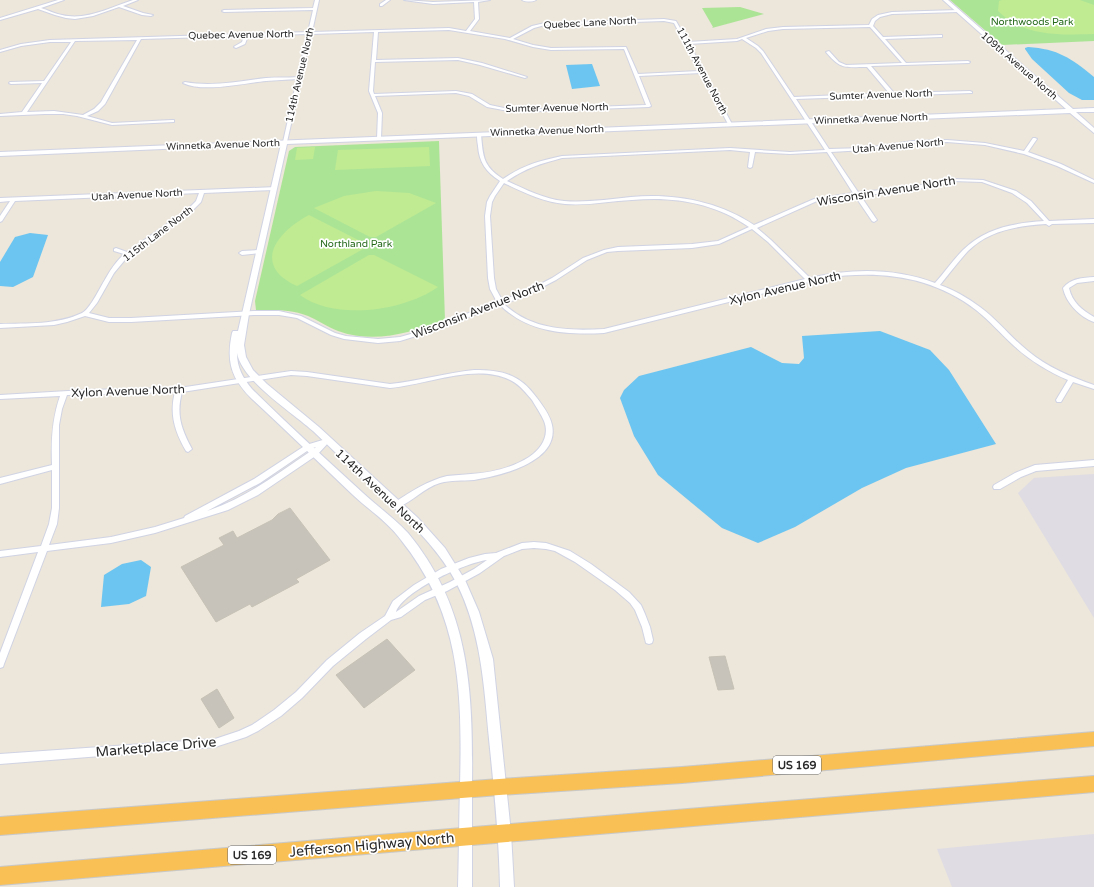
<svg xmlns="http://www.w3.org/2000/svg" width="1094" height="887" viewBox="0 0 1094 887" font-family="'Varela Round',sans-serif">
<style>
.industrial{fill:#dfdce4}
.green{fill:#ace496}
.pitch{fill:#c0eb92}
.water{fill:#6cc5f0}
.building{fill:#c7c3bb;stroke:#c7c2b5}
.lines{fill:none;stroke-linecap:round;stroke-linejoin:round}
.minor-casing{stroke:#d0d3e3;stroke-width:2}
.tertiary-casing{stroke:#d0d3e3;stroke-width:2}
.trunk-casing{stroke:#c8c8c8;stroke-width:2}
.minor{fill:#fff;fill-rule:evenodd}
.tertiary{fill:#fff;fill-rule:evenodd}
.trunk{fill:#f9c056;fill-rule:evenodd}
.labels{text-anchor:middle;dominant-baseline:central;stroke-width:3.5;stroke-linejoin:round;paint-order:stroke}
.far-park-label{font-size:10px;fill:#246819;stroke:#fff}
.far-street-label{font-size:10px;fill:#2a2a2a;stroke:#fff}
.shield{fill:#fff;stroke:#6a6a6a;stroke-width:1}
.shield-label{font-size:11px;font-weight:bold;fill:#2a2a2a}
.street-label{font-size:12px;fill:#2a2a2a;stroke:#fff}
.near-street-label{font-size:14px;fill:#2a2a2a;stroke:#fff}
</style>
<rect width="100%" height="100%" fill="#ece6db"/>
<path class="industrial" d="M1094,474v144l-76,-125 16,-15z
M1094,834v53h-142l-15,-38z"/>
<path class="green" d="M950,0h144v41l-92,4z
M740,7l24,7 -52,14 1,-1 -11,-19z
M439,141l6,179c-35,13 -71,24 -107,11 -11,-4 -20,-11 -30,-15 -17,-7 -35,-6 -52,-6l-1,-9 34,-150 6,-4z"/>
<path class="pitch" d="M1002,0h78l14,5v29c-27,1 -57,2 -81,-11 -5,-3 -10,-8 -15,-12l1,-10z
M315,147l-2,12 -18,1 2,-12z
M429,147l1,19 -95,4 3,-20z
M376,191l33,2 27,10 -60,34h-6l-56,-29 30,-12z
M309,215l57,29 -1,4 -68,38c-46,-21 -20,-54 12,-71z
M369,255h5l64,32c-34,24 -103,34 -138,8z"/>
<path class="water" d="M1028,47c30,2 43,11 66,30v23h-12l-13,-7 -37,-34 -7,-10v-1z
M592,64l8,22 -28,3 -6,-24z
M30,233l18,2 -15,42 -20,10 -13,-1v-24l15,-25z
M880,331l50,19 19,20 47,74 -90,24 -44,20 -67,39 -37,16 -36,-15 -64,-53 -24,-39 -14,-38 4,-8 15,-14 112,-29 31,16 17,1 5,-6 -2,-22z
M141,560l10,7 -5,29 -17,8 -28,3 3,-32 18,-11z"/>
<path class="building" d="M290,508l40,52 -34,19 3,3 -47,25 -2,-3 -34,18 -35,-55 43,-22 -5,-7 14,-7 4,7 35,-18 6,-6z
M387,639l28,31 -51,38 -28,-33z
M725,656l9,33 -16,1 -9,-33z
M217,689l17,29 -15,10 -18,-29z"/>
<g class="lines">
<g class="minor-casing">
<path id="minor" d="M58,0h6l-23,8c7,2 14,6 21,7 24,6 49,-8 71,-15h5l-15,6 20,7 10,2 -2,1 -9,-1 -23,-8 -26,9 -18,3 -9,-1 -11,-3 -17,-6 -38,11v-2z
M315,0h4l-7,32 137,-4 17,3 9,-12 -1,-17 -41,2 -29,-4 29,2 57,-2 -12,2 1,17 -9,12 40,7 22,-12 13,-3 119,-4 12,2 12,21 49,-3 29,-10 17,-2 86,-2 3,-6 6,-4 14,-3 67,-2v2h-1l-66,2 -12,3 -5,4 -2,5 10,11 59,-2v2h-1l-56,2 21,24 62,-2 2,1 -1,1 -98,3 23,27 76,-2 2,1v1l-176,6 33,50 36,-1 48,-7 34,-1 38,3 39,8 9,-13h2l2,1 -9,13 33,12 33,16v3l-37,-17 -33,-12 -39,-9 -38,-3 -34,1 -48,7 -34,2 27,40 48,-4 47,-9 30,1 33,11 15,10 18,20 45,-2v4l-42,1 -3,2 -3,-2c-28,2 -57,6 -78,27 -10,11 -19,23 -28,34 14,5 28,13 40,22 18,13 31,31 48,44 19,16 43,26 66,34v4l-21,-7 -12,20h-4l-1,-2 12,-20c-21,-9 -40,-21 -56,-36 -12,-11 -23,-24 -36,-34 -44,-34 -97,-40 -151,-32l-221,55c-37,2 -76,0 -104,-28l-71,27 -29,9 -22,2 -34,-4 -13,-4 -34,-17 -18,-3h-25l-123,7h-22l-24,-6 -18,6 -13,3 -54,3v-4c26,-1 57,1 82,-11 4,-2 7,-7 10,-11 11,-17 17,-34 32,-48l-10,-3v-2l2,-1 11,4 60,-42 9,-9 3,-8 -184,8 -13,20 -2,1v-6l10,-15 -10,1v-4l276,-11v2l-2,1 -70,3 -3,9 -10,10 -50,34 -17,15 -10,12 -17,30 -8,10 20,5h22l123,-7h25l22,5 34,17 11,3 32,3 22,-2 25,-7 72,-28 -7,-13 -2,-11 -3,-62 2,-14 3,-6 10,-15c-14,-9 -21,-19 -22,-35 -1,-5 -1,-9 -1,-13l4,1c2,23 2,32 22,45 20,-14 36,-18 59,-23l168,-8 60,4 35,-2 -64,-97 -5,-5 -14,-9 -5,2 -48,3 16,28 -1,1 28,51 -2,1 -2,-1 -27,-51 -62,3 12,30 -2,1 -135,5 -27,-5 -18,-11 -13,-3 -81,3 7,17 -1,25 -4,1 1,-26 -9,-22 5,-59 -63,2 -24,108 -2,1 -2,-1 14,-63c-10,1 -21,1 -31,2 -22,2 -63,12 -83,2l2,-1c28,5 53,-1 81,-4 11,-1 21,0 32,-1l9,-43 -59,2 -3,8 -9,4 -2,-1 1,-1 7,-4 2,-6 -103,3 -36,65 -7,7 -11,5 25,7 60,-3h2v2l-62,3 -35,-9 -14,-2h-18l-45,2v-2l22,-2 20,-29 -31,1 -2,-1 1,-1 34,-1 27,-39h-21l-29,4 -21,6v-2l21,-6 29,-4 195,-6 2,-1 2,1 59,-2 5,-22 -89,2 -2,-1 2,-1 89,-2zM664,21l10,2 25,48 -61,3 -12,-27 -75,1 -18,-3 -20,-6 21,-11 11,-3zM870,27l32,36 -56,2 -7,-3 -10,-11 -3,1c15,18 19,15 41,15l22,26 -95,4 -31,-46 -5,-5 -12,-8 22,-7 15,-2zM449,30l56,9 28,8 18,3 73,-1 22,56 -132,5 -24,-5 -18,-11 -16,-3 -82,3 -1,-3 2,-29 83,-2 22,5 45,13 2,-1 -45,-14 -24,-5 -82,2 2,-28zM137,40l-36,62 -7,7 -11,6 -29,-4 -27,1 48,-71zM730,150l20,2 -2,15 2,1 2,-1 3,-15 35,2 37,-2 26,41 -39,6 -60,26c-36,-24 -81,-32 -123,-28 -22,2 -45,6 -67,4 -20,-2 -39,-12 -57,-20 19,-13 33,-17 55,-23zM953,181l29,1 30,11 15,10 17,18c-30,2 -59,7 -81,29 -10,10 -18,22 -28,33 -40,-15 -83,-15 -125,-5l-39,-38 -14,-12 60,-27 38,-5 17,25 2,1 3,-2 -17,-25 46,-3zM504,183c19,9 39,19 61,21 22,2 45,-3 67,-4 41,-4 83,3 117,27l-31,14 -26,3 -74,3 -14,3 -21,8 -31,20 -27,14 -23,8 -6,-11 -2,-11 -4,-62 2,-14 3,-6zM752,229l16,13 37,37 -201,50c-36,2 -73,1 -100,-25l25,-10 27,-14 31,-20 20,-8 11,-1 74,-3 27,-4z
M386,0h4l-8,6h-2v-2z
M522,0h14c-3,2 -11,2 -14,0z
M259,250l3,2 -1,1 -19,2 -3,-2 3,-2z
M1094,277v4l-17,2 -8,5c3,14 13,22 25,29v5c-14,-5 -28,-19 -31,-34 8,-10 19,-10 31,-11z
M474,370c28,0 46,4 63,28 6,8 13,17 15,27 8,37 -52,51 -78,55 -12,1 -23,0 -34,3 -17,5 -27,19 -42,24l-3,-1 -1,-2 1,-2c17,-11 32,-21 52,-26 8,-1 16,-1 24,-2 19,-1 41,-6 58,-17 12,-8 21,-21 15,-36 -3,-7 -8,-14 -12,-21 -6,-7 -12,-15 -20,-19 -35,-19 -85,4 -122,7l-83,-12 -16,-1 -109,17c-6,22 -1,37 10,57l-4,3 -2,-1c-11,-19 -17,-37 -11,-59l-108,3 -5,14 -3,16v83l-2,16 -8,21 62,-8 44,-10 29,-9 1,-2 69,-37 52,-34 20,-6h3l1,2 -13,14 -59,40 -30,15 -73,23 -44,10 -64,8 -43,113 -1,3 -3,1v-15l38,-101 -38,5v-6l41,-5 8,-22 3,-16v-38l-52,14v-6l52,-13c-1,-24 0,-46 8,-69l-60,3v-4l85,-5 94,-2 112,-17 16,1 83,12c28,-3 56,-11 84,-14zM316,447l-5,4c-34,23 -65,47 -104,60l53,-28 50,-34z
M1094,460v6l-58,5 -15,6 -21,12h-6l-1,-2 1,-2 21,-12 20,-8z
M534,542l12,1 24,8 21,13 38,28 12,13 4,9 5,13 3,13 -1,3 -3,1 -3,-1 -4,-16 -7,-17 -5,-7 -15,-13 -40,-28 -20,-11 -9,-2 -12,-1 -12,1 -18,7 -24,17 -33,18 -22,9 -24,17 -10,3 -25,19 -33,27 -31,32 -21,18 -23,15 -12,6 -31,10 -215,17v-10l215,-15 24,-8 13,-6 22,-15 22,-18 31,-32 33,-27 25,-17 8,-15 21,-16 27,-16 28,-11 16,-4 11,-1 26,-10zM487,560l-13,9 -24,13 -31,14 -23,16c7,-21 69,-49 91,-52z"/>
</g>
<g class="tertiary-casing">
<path id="tertiary" d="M943,0h5l125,109 21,-1v4h-18l18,16v5l-24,-20 -783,31 -38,170 -5,31 2,12 7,13 14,14 52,43 99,91 27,30 20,32 14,32 14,47 18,174 3,54h-14c-1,-50 -6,-99 -11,-148 -5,-54 -8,-108 -33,-157 -22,-41 -59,-72 -93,-103 -17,-16 -33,-32 -50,-48 -21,-19 -71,-50 -76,-78 0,15 6,25 15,36 36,36 74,70 111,104 14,13 31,25 45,40 63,76 65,160 64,254 0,34 0,67 0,100h-14c1,-33 1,-67 2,-100 2,-93 2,-171 -59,-247 -13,-18 -32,-30 -48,-45 -34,-32 -67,-65 -101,-96 -21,-21 -26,-37 -20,-66l1,-2h5l43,-187 -281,12v-4l1066,-43z"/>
</g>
<g class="trunk-casing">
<path id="trunk" d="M1094,732v14l-412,37 -183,12 -499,40v-18l499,-38 183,-12z
M1094,776v16l-1094,93v-18l688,-58z"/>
</g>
<use href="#minor" class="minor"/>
<use href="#tertiary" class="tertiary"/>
<use href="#trunk" class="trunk"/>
</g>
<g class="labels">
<g class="far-park-label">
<text x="1032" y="22">Northwoods Park</text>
<text x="356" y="244">Northland Park</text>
</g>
<g class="far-street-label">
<text transform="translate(590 23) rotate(-3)">Quebec Lane North</text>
<text transform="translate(241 35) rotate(-1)">Quebec Avenue North</text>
<text transform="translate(1019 66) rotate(41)">109th Avenue North</text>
<text transform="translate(702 71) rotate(62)">111th Avenue North</text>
<text transform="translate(300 75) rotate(-77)">114th Avenue North</text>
<text transform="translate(881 95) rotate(-2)">Sumter Avenue North</text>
<text transform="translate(557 108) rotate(-1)">Sumter Avenue North</text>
<text transform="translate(871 119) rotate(-2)">Winnetka Avenue North</text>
<text transform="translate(547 131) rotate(-2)">Winnetka Avenue North</text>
<text transform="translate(223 145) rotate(-2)">Winnetka Avenue North</text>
<text transform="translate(898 146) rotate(-5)">Utah Avenue North</text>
<text transform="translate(137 195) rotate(-3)">Utah Avenue North</text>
<text transform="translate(158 234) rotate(-37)">115th Lane North</text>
</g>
<g class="shield">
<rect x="773" y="756" width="48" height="18" rx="3"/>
<rect x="228" y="846" width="48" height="18" rx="3"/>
</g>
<g class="shield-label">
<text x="797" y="765">US 169</text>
<text x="252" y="855">US 169</text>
</g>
<g class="street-label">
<text transform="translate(886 191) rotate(-9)">Wisconsin Avenue North</text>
<text transform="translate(785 288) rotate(-13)">Xylon Avenue North</text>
<text transform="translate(478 310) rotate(-21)">Wisconsin Avenue North</text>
<text transform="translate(128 391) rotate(-2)">Xylon Avenue North</text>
<text transform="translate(380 491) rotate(43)">114th Avenue North</text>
</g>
<g class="near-street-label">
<text transform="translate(156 747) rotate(-5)">Marketplace Drive</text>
<text transform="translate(372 845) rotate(-5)">Jefferson Highway North</text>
</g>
</g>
</svg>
